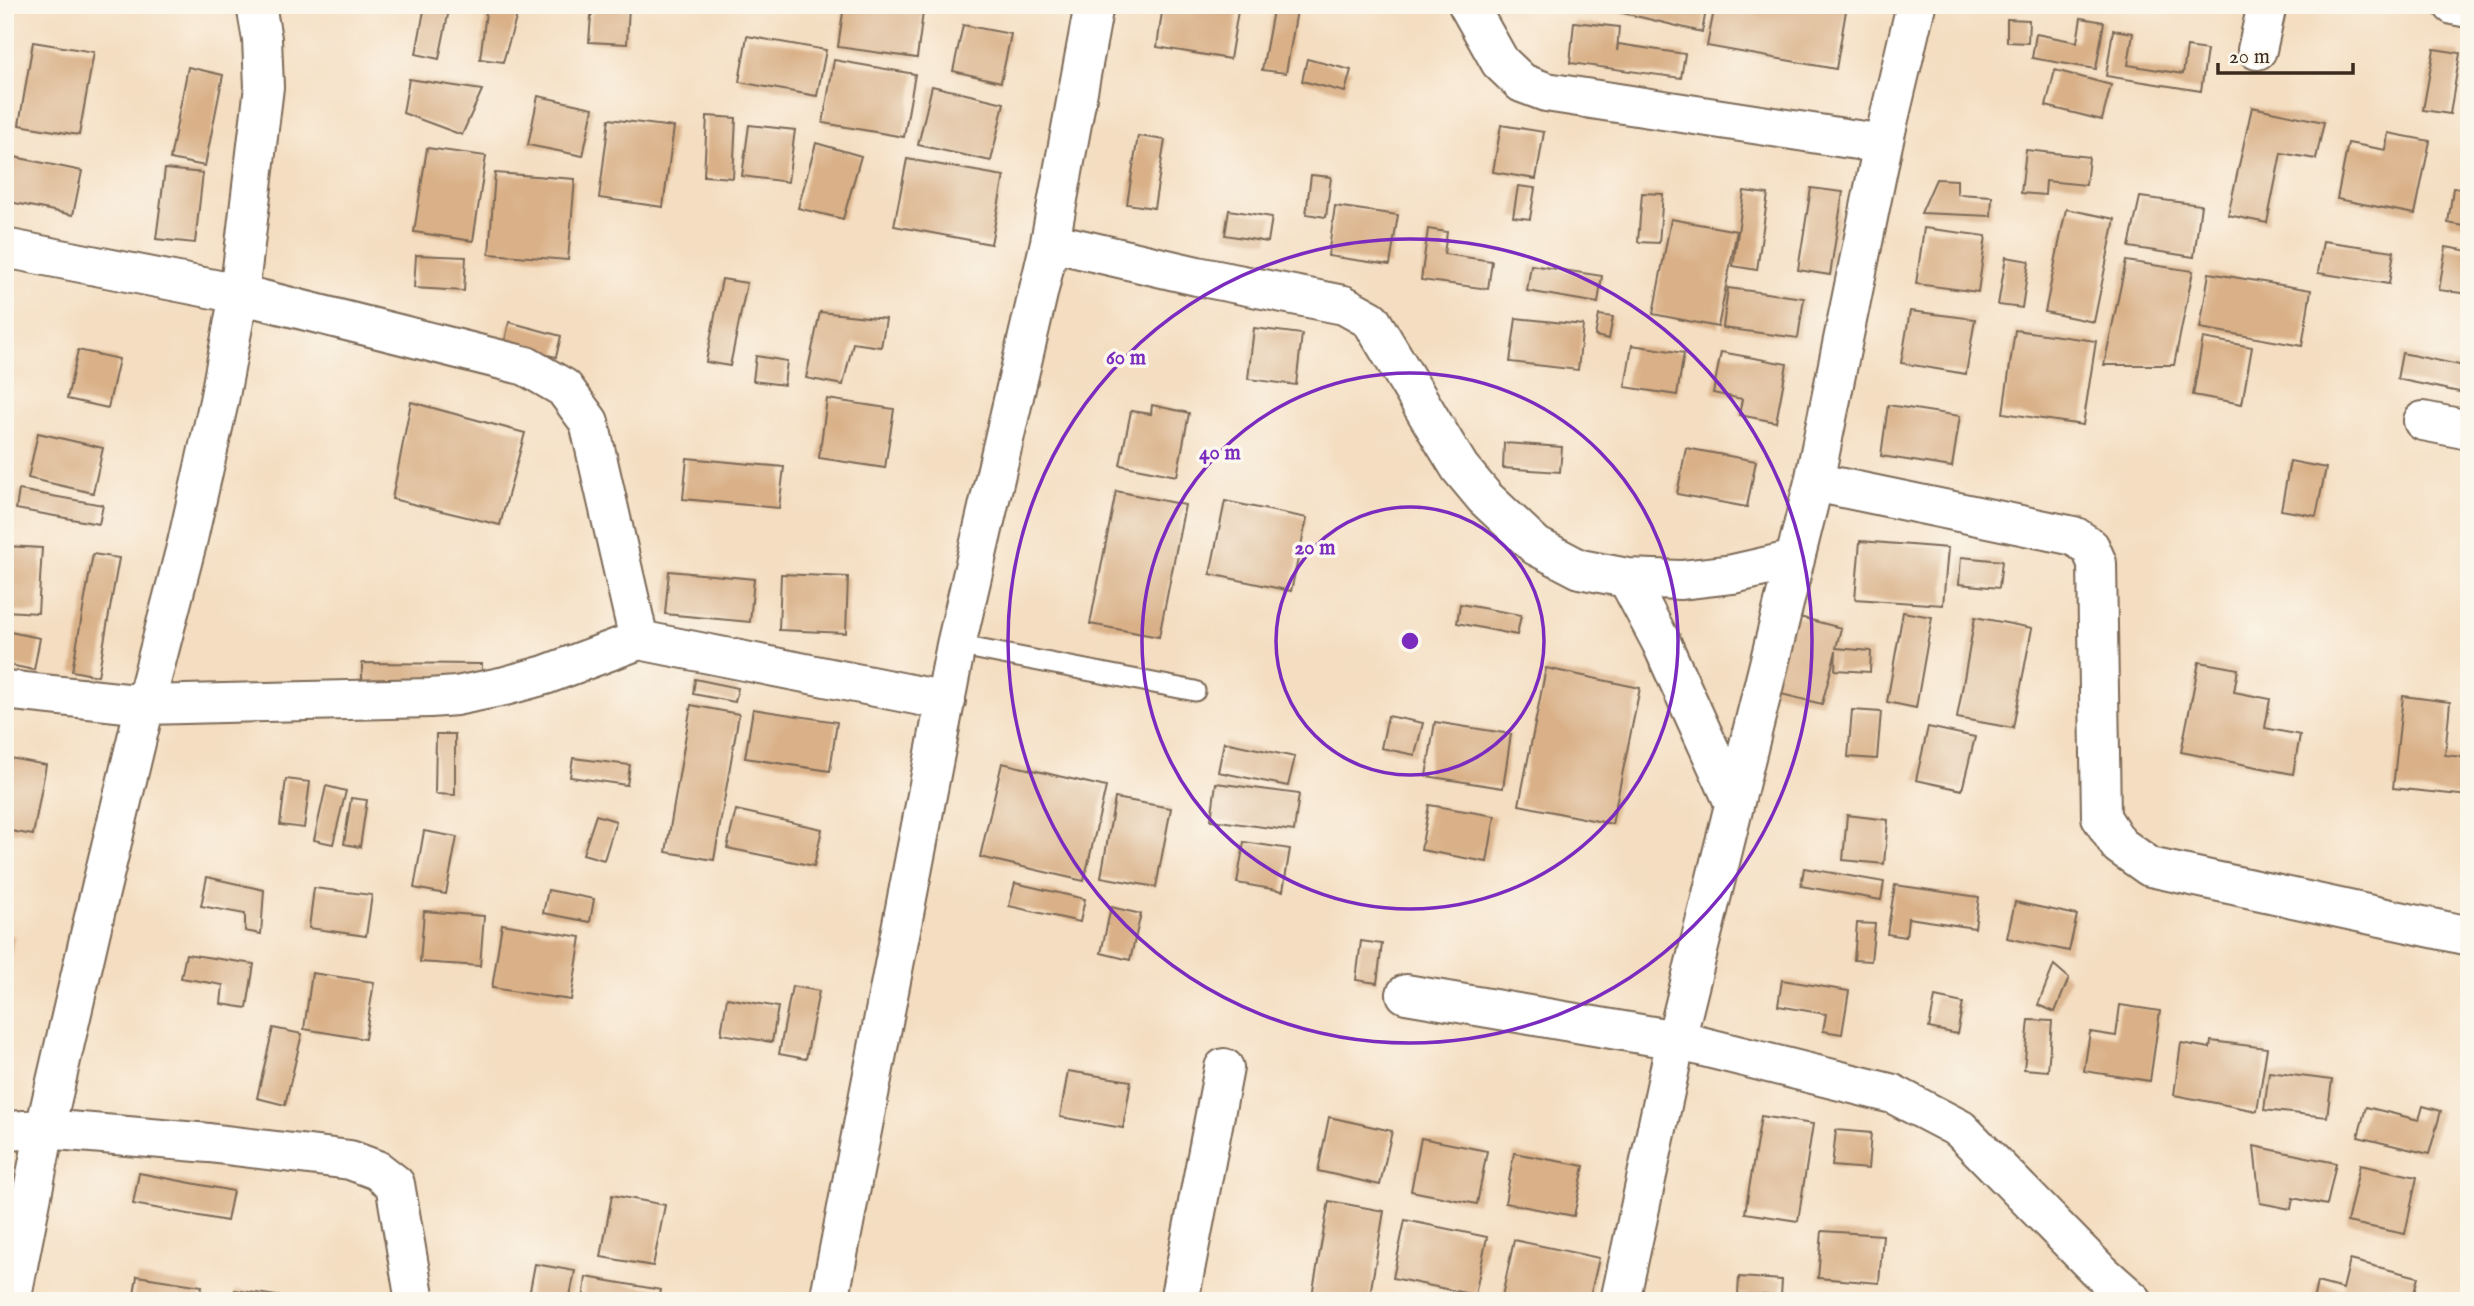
<svg xmlns="http://www.w3.org/2000/svg" width="2474" height="1306" viewBox="0 0 2474 1306" font-family="'IM FELL English',serif">
<style>
.building{fill:#d9b087}
.lines{fill:none;stroke-linecap:round;stroke-linejoin:round}
.lane-casing{stroke:#7c6957;stroke-width:23}
.street-casing{stroke:#7c6957;stroke-width:42}
.lane{stroke:#fff;stroke-width:19}
.street{stroke:#fff;stroke-width:38}
.ring{fill:none;stroke:#7b2cbf;stroke-width:3.5}
.centre{fill:#7b2cbf;stroke:#fbf7ec;stroke-width:3.5}
.ring-label{font-size:21px;text-anchor:middle;font-weight:bold;fill:#7b2cbf;stroke:#fbf7ec;stroke-width:7;stroke-linejoin:round;paint-order:stroke}
</style>
<rect width="100%" height="100%" fill="#fbf7ec"/>
<filter id="ink" filterUnits="userSpaceOnUse"><feTurbulence type="fractalNoise" baseFrequency=".0143" numOctaves="2"/><feDisplacementMap in="SourceGraphic" scale="14" xChannelSelector="R" yChannelSelector="G"/><feConvolveMatrix kernelMatrix="1 2 1 2 8 2 1 2 1" color-interpolation-filters="sRGB"/></filter>
<filter id="wash" filterUnits="userSpaceOnUse"><feTurbulence type="fractalNoise" baseFrequency=".00686" numOctaves="4" result="noise"/><feDisplacementMap in="SourceGraphic" scale="28" xChannelSelector="R" yChannelSelector="G"/><feGaussianBlur stdDeviation="1.57" result="paint"/><feColorMatrix in="noise" values="0 0 0 0 0 0 0 0 0 0 0 0 0 0 0 0 0 1.4 0 .05"/><feComposite in="paint" operator="in"/></filter>
<g filter="url(#wash)">
<rect width="100%" height="100%" fill="#f4ddc0"/>
<g id="blocks">
<path class="building" d="M425,5h25l-11,54 -23,-5z
M487,5h33l-17,57 -23,-3z
M597,5h32l-2,39 -38,-2 2,-26z
M844,5h80l-7,53 -79,-11z
M1163,5h76l-9,54 -73,-12z
M1274,5h24l-12,68 -24,-3z
M1590,5h117l-5,27z
M1715,5h132l-11,64 -129,-23z
M2123,5h59l-1,8 -58,-6z
M2081,18l23,4 -8,47 -64,-11 4,-24 41,8z
M2007,19l22,1 -1,23 -21,-1z
M1574,22l45,5 -2,24 1,-7 67,10 -4,24 -111,-15z
M963,25l48,9 -10,48 -48,-11z
M2113,30l20,3 -5,32 55,9 4,-27 20,3 -6,41 -95,-15z
M747,36l79,14 -9,46 -78,-14z
M33,42l61,10 -15,83 -60,-10z
M2434,49l26,4 -10,61 -27,-4z
M1307,59l44,11 -6,22 -43,-11z
M834,60l81,14 -11,63 -81,-14z
M188,67l35,8 -18,91 -35,-7z
M2055,70l56,15 -9,35 -56,-14z
M409,79l73,11 -20,45 -59,-22z
M932,86l72,17 -13,58 -73,-16z
M538,96l55,12 -10,48 -55,-11z
M2252,107l72,15 -8,37 -35,-6 -14,70 -39,-8z
M707,116l29,2 -3,60 -29,-2z
M609,119l65,8 -11,80 -64,-9z
M749,125l46,5 -7,52 -46,-6z
M1501,125l43,7 -8,47 -43,-7z
M2388,133l42,8 -15,73 -78,-15 11,-56 38,7z
M1138,136l27,4 -11,68 -27,-4z
M816,143l45,13 -18,63 -45,-11z
M427,148l59,8 -13,85 -59,-9z
M2026,150l63,7 -3,28 -40,-4 -1,14 -24,-2z
M5,155l77,16 -9,44 -68,-14z
M907,159l97,17 -13,68 -97,-18z
M165,169l38,4 -8,70 -39,-4z
M495,173l80,6 -7,81 -79,-6z
M1311,175l20,2 -5,40 -20,-3z
M1936,179l21,1v14l35,2 -1,20 -70,-3z
M1518,186l17,2 -5,31 -17,-2z
M1811,188l32,4 -13,83 -32,-5z
M2453,188l16,2v37l-21,-4z
M1744,191l24,3 -11,76 -24,-4z
M1642,193l21,1 -4,49 -21,-1z
M2140,197l61,8 -7,52 -65,-10z
M1335,206l63,9 -8,50 -62,-9z
M2066,209l49,10 -21,103 -49,-10z
M1229,210l43,7 -4,25 -43,-7z
M1671,219l66,12 -19,96 -65,-13z
M1924,228l62,8 -8,56 -62,-8z
M1428,229l19,3 -3,22 48,7 -4,28 -67,-9z
M2323,241l71,10 -5,33 -71,-11z
M2446,247l23,4v43l-30,-4z
M416,255l50,2 -2,34 -50,-3z
M2006,257l23,4 -7,47 -24,-3z
M2126,261l67,10 -19,94h-70z
M1531,265l71,11 -4,27 -71,-12z
M2209,273l102,17 -9,56 -102,-18z
M722,279l25,4 -17,83 -24,-4z
M1728,288l76,10 -6,40 -75,-10z
M1910,311l65,8 -9,55 -65,-11z
M820,312l66,7 -5,28 -28,-4 -10,42 -37,-7z
M1599,315l14,2 -4,22 -14,-3z
M1516,318l67,7 -5,45 -68,-8z
M509,322l52,14 -5,21 -52,-12z
M1254,328l48,6 -6,51 -48,-6z
M2015,330l81,11 -13,84 -80,-12z
M2203,338l49,9 -10,57 -49,-9z
M1632,345l52,8 -7,42 -52,-8z
M78,350l41,9 -11,49 -41,-9z
M1721,352l66,12 -11,58 -37,-7 3,-16 -29,-6z
M2402,353l67,14 -5,26 -67,-14z
M756,356l31,5 -3,24 -31,-4z
M5,385l6,1 -4,24h-2z
M827,399l67,10 -9,59 -66,-10z
M411,402l114,31 -25,92 -108,-26z
M1152,405l37,8 -12,63 -57,-11 11,-54 20,3z
M1888,405l72,11 -8,51 -71,-11z
M38,433l65,15 -10,45 -65,-15z
M1504,443l58,4 -2,25 -57,-4z
M1686,448l70,13 -9,46 -70,-13z
M687,458l97,9 -5,41 -96,-9z
M2290,461l36,7 -10,48 -35,-6z
M19,490l84,15 -4,19 -83,-15z
M1116,491l69,14 -26,132 -69,-13z
M1225,501l82,17 -16,73 -81,-17z
M1860,541l88,7 -5,57 -88,-6z
M5,546l37,2 -4,65 -33,-2z
M93,554l26,4 -21,118 -26,-5z
M1961,557l41,4 -3,27 -40,-4z
M669,571l85,8 -4,43 -85,-8z
M781,574l67,3 -2,56 -67,-3z
M1460,604l61,11 -4,20 -60,-12z
M1903,612l29,5 -16,91 -29,-6z
M1788,614l53,14 -5,20 35,3 -1,21 -35,-2 1,-19 -14,53 -53,-13z
M1975,617l57,11 -19,100 -56,-10z
M5,631l35,7 -6,32 -29,-6z
M2199,662l39,7 -4,23 36,7 -5,29 35,7 -7,39 -112,-22z
M362,663l120,1 -1,23 -119,-1z
M1546,668l94,20 -28,136 -93,-19z
M695,679l43,9 -3,14 -42,-8z
M2403,696l47,6 -5,53 24,3v38l-76,-8z
M691,705l48,9 -25,146 -48,-8z
M753,709l84,13 -7,49 -85,-13z
M1852,710l29,2 -4,47 -29,-2z
M1388,716l35,7 -8,32 -34,-7z
M1435,722l76,12 -8,54 -77,-12z
M1928,727l47,10 -13,53 -46,-10z
M436,734h19v61l-20,-1z
M1224,742l71,15 -7,29 -70,-14z
M5,757l41,8 -13,70 -28,-5z
M573,758l57,7 -3,20 -57,-8z
M1002,763l104,24 -22,94 -104,-24z
M286,779l24,3 -6,46 -24,-3z
M1216,783l83,11 -5,37 -83,-11z
M326,786l20,5 -13,53 -19,-4z
M351,798l16,2 -7,47 -16,-3z
M1115,798l56,10 -15,79 -55,-10z
M1429,805l66,11 -8,46 -66,-12z
M736,810l86,19 -8,37 -87,-18z
M596,815l20,6 -12,39 -21,-6z
M1847,815l41,5 -4,44 -41,-4z
M424,831l33,6 -11,57 -32,-6z
M1244,842l46,7 -7,42 -46,-8z
M1804,868l80,14 -3,18 -80,-14z
M207,877l57,13 -3,44 -16,-3v-17l-44,-8z
M1015,883l70,16 -5,23 -71,-16z
M1895,885l84,12 -4,31 -67,-10 -2,19 -19,-3z
M314,888l58,7 -6,41 -57,-8z
M548,890l46,9 -4,23 -47,-9z
M2015,902l62,13 -8,36 -62,-13z
M1111,907l30,7 -11,46 -29,-7z
M424,911l60,5 -4,50 -60,-4z
M1857,923l18,1 -4,37 -17,-1z
M502,924l79,13 -10,63 -79,-12z
M5,934l9,2 -7,40h-2z
M1361,941l21,3 -5,39 -21,-3z
M186,954l68,10 -7,44 -26,-4 2,-19 -42,-7z
M2054,965l15,13 -14,34 -17,-7z
M312,973l62,9 -9,57 -61,-10z
M1782,980l67,11 -7,43 -19,-3 3,-17 -48,-8z
M792,986l27,5 -13,68 -27,-5z
M1935,997l28,6 -6,31 -28,-6z
M727,998l51,9 -6,35 -51,-8z
M2120,1005l40,6 -10,70 -66,-10 6,-39 26,4z
M2029,1020l23,1 -4,50 -24,-2z
M273,1028l29,6 -17,71 -28,-7z
M2211,1041l56,7 -10,63 -83,-16 7,-52 29,5z
M1068,1071l63,10 -8,47 -63,-11z
M2269,1072l63,8 -5,37 -63,-7z
M2423,1106l18,5 -12,43 -71,-17 8,-30 53,13z
M1761,1116l52,8 -15,97 -53,-8z
M1329,1117l63,14 -12,54 -62,-14z
M1836,1130l35,3 -3,36 -36,-3z
M1421,1138l66,13 -10,53 -66,-13z
M2254,1146l82,17 -9,42 -34,-7 -2,11 -31,-6z
M1514,1153l70,13 -10,50 -69,-13z
M2360,1165l57,12 -12,57 -58,-12z
M139,1173l94,18 -6,30 -94,-17z
M612,1195l53,10 -12,61 -52,-9z
M1329,1201l55,10 -15,90h-58z
M1405,1220l82,17 -12,58 -82,-17z
M1822,1231l61,4 -4,48 -61,-5z
M1514,1240l85,18 -10,43h-88z
M2350,1260l68,17 -6,24h-99l4,-19 26,7z
M535,1264l40,7 -6,30h-41z
M137,1276l65,10 -3,15h-66z
M586,1277l75,13 -2,11h-76z
M1739,1277l43,3 -1,16 -43,-2z
M235,1290l63,9v2h-65z"/>
</g>
</g>
<g filter="url(#ink)">
<use href="#blocks" fill-opacity="0" stroke="#7c6957" stroke-width="2"/>
<g class="lines">
<g class="lane-casing">
<path id="lane" d="M956,645l239,46"/>
</g>
<g class="street-casing">
<path id="street" d="M1468,5l32,57 22,21 24,9 337,52
M2453,5l16,3
M2257,50l10,-45
M1050,242l147,34 147,29 27,15 73,122 16,26 25,30 51,48 44,23 47,9 54,2 52,-6 62,-14
M5,248l234,46 287,72 38,22 25,34 50,218
M2423,421l46,9
M1814,482l260,54 16,11 7,16 4,254 18,28 31,22 319,69
M1627,578l34,64 73,161
M5,690l140,15 285,-7 26,-2 49,-10 40,-11 94,-35 307,61
M1406,994l270,46 217,54 67,35 137,140 36,32
M5,1131l40,-2 164,14 141,17 27,10 18,14 20,117
M11,1301l34,-172 50,-216 50,-208 42,-162 32,-142 20,-107 25,-207 -2,-48 -6,-34
M829,1301l127,-656 94,-403 44,-237
M1179,1301l45,-233
M1620,1301l56,-261 138,-558 69,-338 33,-139"/>
</g>
<use href="#lane" class="lane"/>
<use href="#street" class="street"/>
</g>
</g>
<g class="ring">
<circle cx="1410" cy="641" r="134"/>
<circle cx="1410" cy="641" r="268"/>
<circle cx="1410" cy="641" r="402"/>
</g>
<circle cx="1410" cy="641" r="10" class="centre"/>
<g class="ring-label">
<text x="1126" y="364">60 m</text>
<text x="1220" y="459">40 m</text>
<text x="1315" y="554">20 m</text>
</g>
<rect width="2474" height="1306" fill="none" stroke="#fbf7ec" stroke-width="28"/>
<path d="M2218 63v10h135v-10" fill="none" stroke="#3b2a1e" stroke-width="3.5"/>
<text x="2229" y="63" font-size="21" fill="#3b2a1e" stroke="#fbf7ec" stroke-width="5" paint-order="stroke">20 m</text>
</svg>
